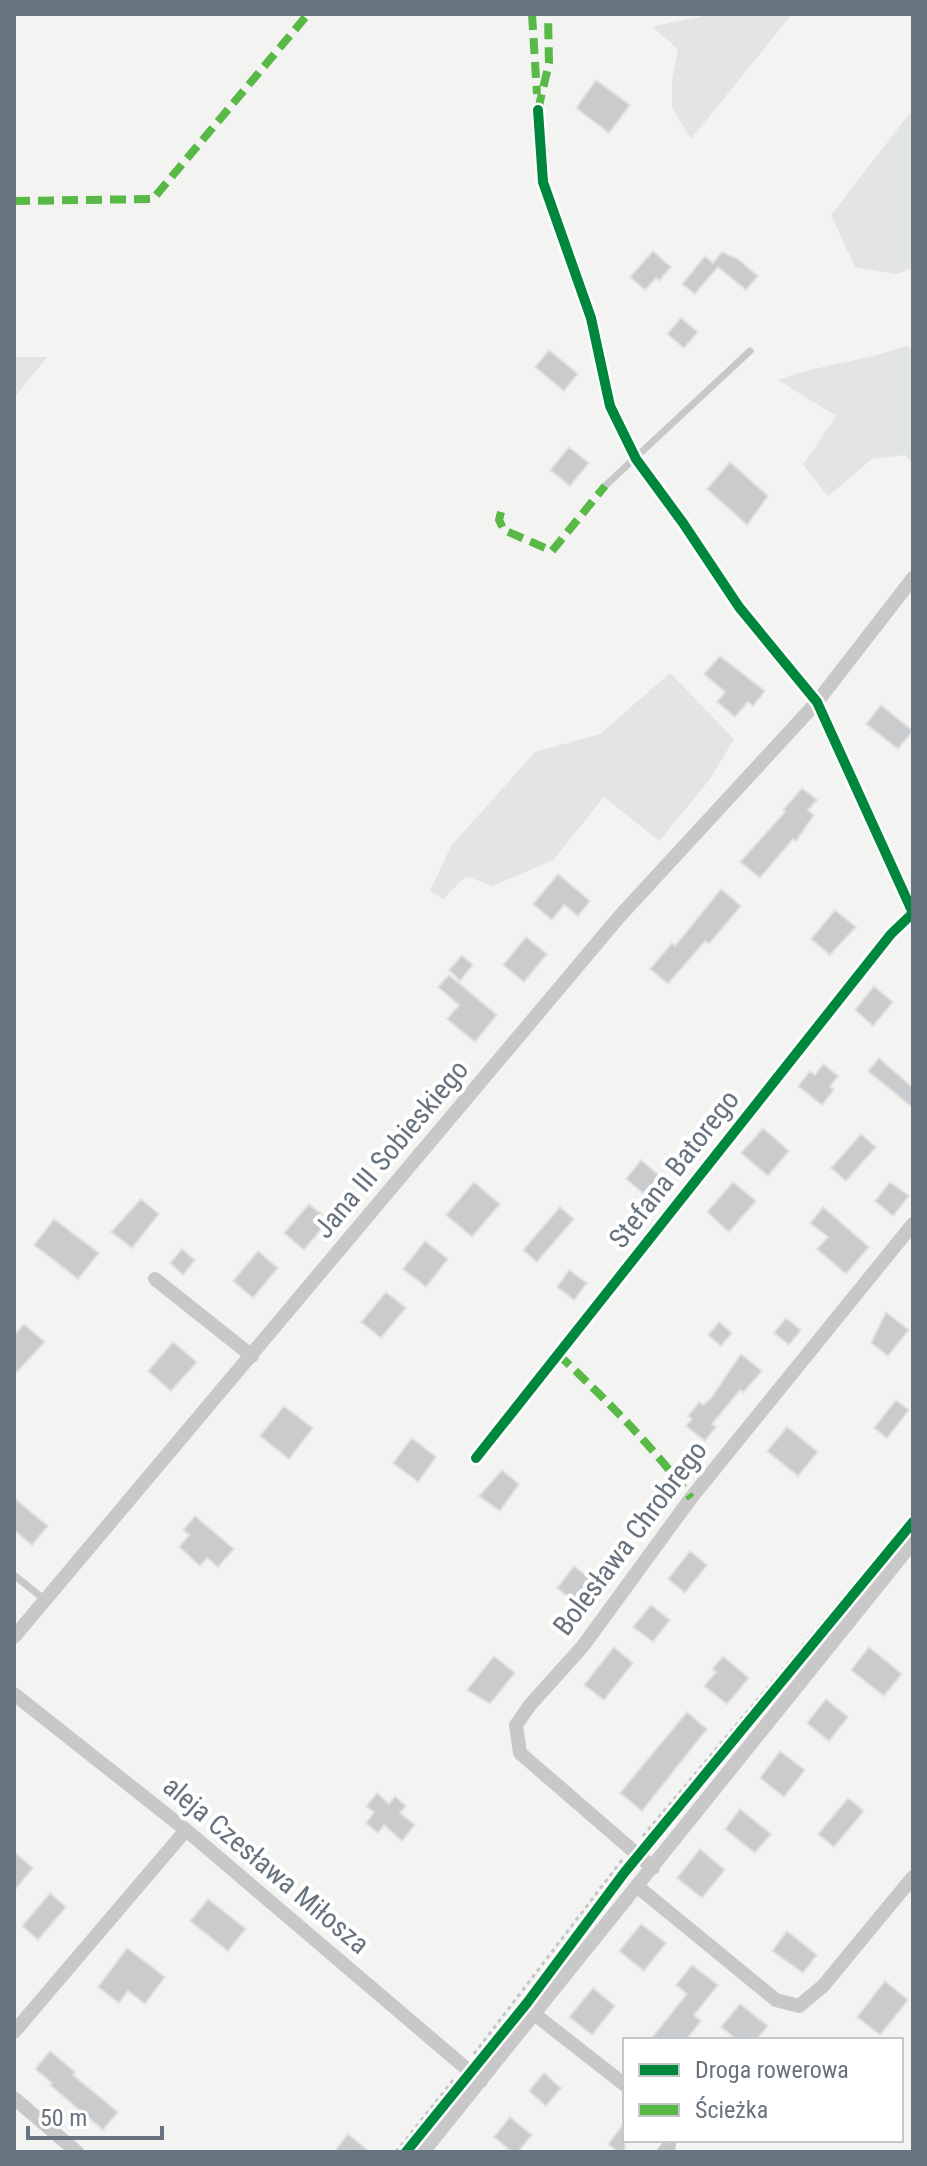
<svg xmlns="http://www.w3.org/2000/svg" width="927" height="2166" viewBox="0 0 927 2166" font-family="'Roboto Condensed',sans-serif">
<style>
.green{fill:#e2e5e1}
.building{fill:#cacbcc;stroke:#e2e2e2;stroke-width:2}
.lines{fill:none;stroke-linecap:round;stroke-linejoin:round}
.path{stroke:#c5c6c7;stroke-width:3;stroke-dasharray:4 4;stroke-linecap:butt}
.service{stroke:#c8c8c9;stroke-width:7}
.minor{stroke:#c8c8c9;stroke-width:14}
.quiet{stroke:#58b947;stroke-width:8;stroke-dasharray:16 8;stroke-linecap:butt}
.cycleway-casing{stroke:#fff;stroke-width:15}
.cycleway{stroke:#00873e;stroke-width:10}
.labels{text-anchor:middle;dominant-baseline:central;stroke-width:8;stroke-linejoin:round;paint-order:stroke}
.street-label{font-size:28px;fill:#67737e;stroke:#fff}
</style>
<rect width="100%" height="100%" fill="#f3f3f2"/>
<path class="green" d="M712,14h80l-101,125 -19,-31v-29l6,-30 -26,-22z
M913,109v159l-17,6 -41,-7 -24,-52z
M907,346l6,3v114l-8,-8 -33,4 -44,37 -25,-31 33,-49 -58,-36c42,-16 87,-19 129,-34z
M14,357h33l-33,41z
M670,673l64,66 -24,40 -51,62 -55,-44 -51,63 -61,26 -26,-10 -23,23 -13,-8 21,-45 84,-94 65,-18z"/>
<path class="building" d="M596,80l34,25 -21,28 -33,-25z
M653,251l18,16 -12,14 -3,-3 -11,12 -15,-13z
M722,252l16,7 20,17 -12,14 -28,-23 -23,27 -13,-10 23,-28 8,7z
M681,318l17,14 -14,16 -17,-14z
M549,350l29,24 -14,17 -29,-24z
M569,447l20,16 -19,23 -20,-16z
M730,462l38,34 -21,29 -40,-36z
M720,656l45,35 -12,15 -5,-4 -13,15 -18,-15 8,-10 -21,-18z
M881,705l32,26 -15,18 -32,-25z
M802,788l15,12 -9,10 6,5 -18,26 -3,-2 -33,39 -20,-16 45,-50 -2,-2z
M558,874l32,27 -12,15 -14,-11 -12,15 -19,-16z
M721,889l20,17 -32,38 -4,-3 -37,43 -18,-15 22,-26 3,3z
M835,910l21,17 -26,28 -19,-16z
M526,937l21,17 -23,28 -21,-17z
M462,955l11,10 -13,16 -11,-11z
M449,975l48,40 -22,27 -28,-23 12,-14 -21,-18z
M874,986l19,16 -20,24 -18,-16z
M879,1058l34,30v20l-45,-37z
M823,1064l15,12 -8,11 4,3 -12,15 -24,-19 12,-15 5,4z
M763,1128l26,23 -21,25 -27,-23z
M861,1134l15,13 -30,34 -15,-13z
M641,1160l19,16 -16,18 -18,-15z
M474,1182l26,22 -28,33 -26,-22z
M733,1182l23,19 -27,31 -22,-20z
M890,1182l19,14 -16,20 -18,-15z
M141,1199l18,15 -27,34 -21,-16z
M309,1204l20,16 -25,30 -20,-17z
M560,1207l14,12 -37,43 -14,-12z
M823,1207l46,40 -23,27 -29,-25 11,-12 -18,-14z
M54,1219l45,34 -21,26 -44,-34z
M425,1241l23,18 -22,28 -23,-18z
M182,1249l13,11 -12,15 -13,-12z
M258,1251l20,17 -25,30 -20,-17z
M569,1270l18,13 -13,17 -17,-13z
M386,1292l20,16 -25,30 -20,-16z
M886,1312l23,18 -21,26 -17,-13z
M786,1318l15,12 -12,15 -15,-12z
M719,1322l13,11 -11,13 -13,-11z
M24,1324l21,18 -31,33v-40z
M173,1342l24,20 -26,29 -23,-20z
M741,1354l21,17 -19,22 -3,-3 -28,34 4,3 -11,14 -19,-15 6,-7 -4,-3 11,-14 4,3 8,-7z
M896,1400l13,10 -22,28 -13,-10z
M284,1406l29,22 -24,31 -29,-23z
M787,1427l31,25 -20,24 -31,-25z
M412,1438l24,19 -18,25 -25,-19z
M502,1470l17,14 -19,27 -21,-15z
M14,1498l34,28 -16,19 -18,-15z
M195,1516l39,33 -16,18 -11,-9 -7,8 -21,-19 10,-12 -6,-5z
M690,1551l17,14 -22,28 -17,-14z
M574,1566l21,16 -17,22 -21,-16z
M651,1605l19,15 -17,22 -20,-15z
M614,1647l19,16 -29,37 -20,-15z
M869,1647l33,27 -18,22 -33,-26z
M494,1656l21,17 -25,31 -23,-14z
M723,1656l26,22 -22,26 -23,-18 12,-14 -4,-3z
M826,1699l22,18 -19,24 -22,-18z
M687,1712l20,17 -65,82 -22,-18z
M780,1751l25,19 -21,27 -24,-19z
M377,1793l12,11 6,-8 11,10 -6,7 15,12 -13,16 -18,-16 -6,8 -12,-10 8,-11 -8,-6z
M848,1798l16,13 -30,36 -16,-13z
M740,1809l31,25 -16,19 -30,-24z
M700,1849l25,21 -23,28 -25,-20z
M14,1852l19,16 -19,23z
M50,1893l16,14 -28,33 -16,-14z
M208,1899l38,30 -18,22 -38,-30z
M641,1924l25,19 -22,28 -25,-20z
M787,1931l30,24 -14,18 -31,-22z
M127,1948l38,29 -20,27 -17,-13 -9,12 -21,-16z
M692,1965l26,20 -24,30 7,6 -15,19h-36l37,-46 -11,-9z
M885,1981l23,19 -28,35 -23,-18z
M593,1988l22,18 -23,29 -23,-18z
M740,2004l28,22 -12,14h-19l-16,-13z
M50,2051l25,21 -2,3 45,37 -15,18 -53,-45 2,-2 -17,-14z
M544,2073l17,15 -15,18 -17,-15z
M510,2117l22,18 -14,17h-6l-18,-15z
M625,2122v30h-7l-10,-8z
M348,2134l22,18h-36z"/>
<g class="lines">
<path class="path" d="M643,1836l270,-322
M474,2054l148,-194
M396,2152l58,-73"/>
<path class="service" d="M605,486l145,-135
M14,1575l31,25"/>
<path class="minor" d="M155,1279l97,77
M476,1458l415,-524 22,-21 -96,-211 -78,-95 -56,-84 -47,-64 -26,-53 -19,-88 -48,-136 -5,-72
M14,1637l605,-720 198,-215 96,-124
M14,1694l172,136 295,251
M653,1868l-133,-115 -4,-28 14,-20 53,-59 108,-148 222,-274
M638,1887l138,113 23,6 24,-20 90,-109
M533,2013l92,72
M14,2032l172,-202
M14,2098l63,54
M423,2152l490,-610
M664,2152l5,-6v-6"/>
<path class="quiet" d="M532,14l5,80
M538,110l11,-47 -1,-49
M14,201l139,-2 155,-185
M501,512l-2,8 5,10 48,21 53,-65
M558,1354c48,46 94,91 133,144"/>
<g class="cycleway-casing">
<path id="cycleway" d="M476,1458l415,-524 22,-21 -96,-211 -78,-95 -56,-84 -47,-64 -26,-53 -19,-88 -48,-136 -5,-72
M406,2152l121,-149 97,-130 289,-351"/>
</g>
<use href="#cycleway" class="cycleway"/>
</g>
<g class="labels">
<g class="street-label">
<text transform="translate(391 1149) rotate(-50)">Jana III Sobieskiego</text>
<text transform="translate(674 1169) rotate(-52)">Stefana Batorego</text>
<text transform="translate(630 1538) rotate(-53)">Bolesława Chrobrego</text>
<text transform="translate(266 1865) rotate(40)">aleja Czesława Miłosza</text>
</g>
</g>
<rect width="927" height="2166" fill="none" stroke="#67737e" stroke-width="32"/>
<rect x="623" y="2038" width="280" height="104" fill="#ffffff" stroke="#c2c7cb" stroke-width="2"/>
<rect x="639" y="2064" width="40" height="12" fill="#00873e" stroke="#c2c7cb" stroke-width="2"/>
<text x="695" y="2078" font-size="24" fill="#67737e">Droga rowerowa</text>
<rect x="639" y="2104" width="40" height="12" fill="#58b947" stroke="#c2c7cb" stroke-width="2"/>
<text x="695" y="2118" font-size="24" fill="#67737e">Ścieżka</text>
<path d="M28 2126v12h134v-12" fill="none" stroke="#67737e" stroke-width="4"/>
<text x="40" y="2126" font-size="24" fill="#67737e" stroke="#ffffff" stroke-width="6" paint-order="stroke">50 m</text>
</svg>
